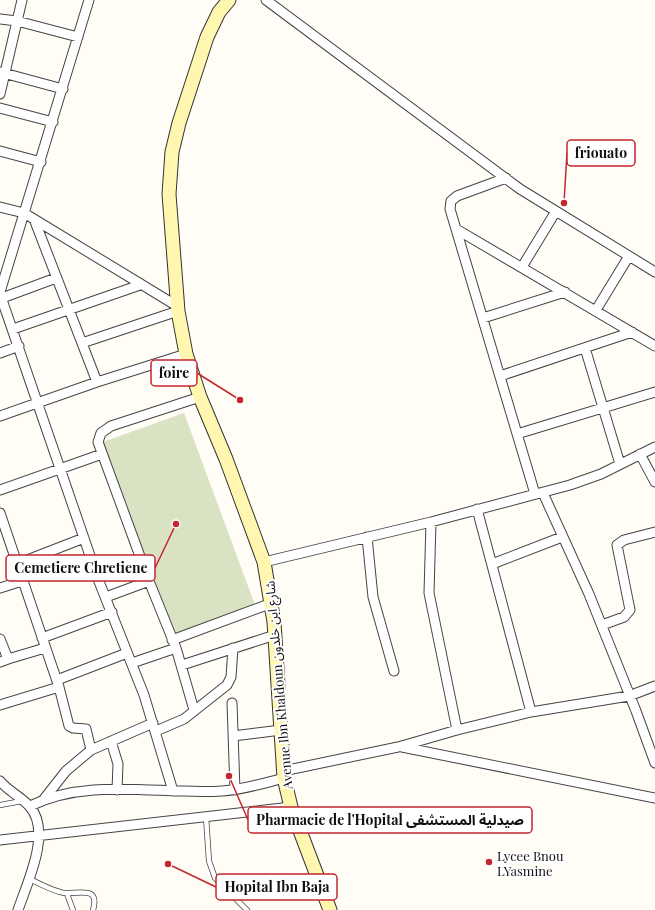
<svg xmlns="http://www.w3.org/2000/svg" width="655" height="910" viewBox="0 0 655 910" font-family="'Playfair Display','Noto Sans Arabic',serif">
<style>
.cemetery{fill:#d9e3c4}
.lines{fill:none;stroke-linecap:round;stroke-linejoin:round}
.lane-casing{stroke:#444;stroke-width:6}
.street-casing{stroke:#444;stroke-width:11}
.secondary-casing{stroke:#333;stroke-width:15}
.lane{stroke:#fff;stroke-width:4.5}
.street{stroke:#fff;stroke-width:9}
.secondary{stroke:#fff6b0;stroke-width:13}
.poi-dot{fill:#c4262e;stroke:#fff;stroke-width:1.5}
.labels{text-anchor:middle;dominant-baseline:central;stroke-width:4;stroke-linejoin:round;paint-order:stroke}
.street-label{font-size:13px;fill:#111;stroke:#fff}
.poi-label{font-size:13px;fill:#111;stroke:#fff;text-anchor:start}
.leader{fill:none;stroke:#c4262e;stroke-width:1.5}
.callout-dot{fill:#c4262e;stroke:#fff;stroke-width:1.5}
.callout{fill:#fff;stroke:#c4262e;stroke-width:1.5}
.callout-label{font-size:14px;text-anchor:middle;font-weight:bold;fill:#111}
</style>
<rect width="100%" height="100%" fill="#fffdf5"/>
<path class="cemetery" d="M184,413l71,192 -86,33 -72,-194z"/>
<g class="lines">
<g class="lane-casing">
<path id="lane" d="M0,805l22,-4
M206,817l3,44 6,17 32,32
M28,878c10,5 21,11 32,14 13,5 41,-10 33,18
M67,894l6,16"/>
</g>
<g class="street-casing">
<path id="street" d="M266,0l254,189 135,83
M0,19l17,2 61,16
M0,72l63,17
M0,94l22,-94
M0,108l53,14
M0,151l41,11
M506,178l-49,18 -6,5 -1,8 85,285
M0,207l24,6 153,93
M34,219l63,163
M456,229l199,117
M522,267l34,-56
M0,292l89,-292
M0,294l98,285 46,116 29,96
M2,298l54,-20
M596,310l33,-54
M483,318l82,-26
M13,329l127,-44
M82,343l96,-32
M585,348l35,116
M0,353l19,-7
M500,376l132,-44
M0,416l97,-34 89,-28
M517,434l138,-42
M640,454l15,28
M0,490l102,-36
M543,493l46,101 47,117 19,52
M477,509l54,203
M0,513l59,174 10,39 4,2 13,1 5,21
M431,522l-2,71 28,137
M367,537l6,60 21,74
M264,562l167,-40 139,-37 31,-11 54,-27
M17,564l67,-26
M492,564l70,-27
M0,588l22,-7
M106,597l43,-16
M602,625l22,-8 6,-7 -13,-65 7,-5 31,-8
M42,638l70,-26
M0,639l8,20 -8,3
M172,640l100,-37
M8,659l37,-11
M132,663l44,-15
M182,665l93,-30
M57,680l70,-27
M232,703l3,87
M0,705l59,-18
M194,710l-18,-62 -27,-67 -51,-139 3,-9 10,-7 89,-29
M156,731l28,-12 43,-34 4,-8 2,-29
M233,736l48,-6
M111,741l7,23 -1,26
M402,747l253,51
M283,771l115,-24 59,-17 74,-18 98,-16 26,-10
M0,781c9,11 22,16 30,26 22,25 -3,76 -12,103
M44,799l22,-28 25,-21 62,-27
M30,806c59,-29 129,-11 192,-15 21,-1 42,-8 62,-13
M0,840l291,-33"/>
</g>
<g class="secondary-casing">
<path id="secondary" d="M229,0l-10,12 -12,25 -28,86 -7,29 -3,42 9,117 8,43 14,43 26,62 38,103 10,60 10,156 7,29 39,103"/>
</g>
<use href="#lane" class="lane"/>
<use href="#street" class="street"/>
<use href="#secondary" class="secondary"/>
</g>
<circle class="poi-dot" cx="489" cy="862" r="4"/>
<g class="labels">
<g class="street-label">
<text transform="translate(278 685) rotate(-95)">Avenue Ibn Khaldoun شارع ابن خلدون</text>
</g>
<g class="poi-label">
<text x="497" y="855">Lycee Bnou<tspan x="497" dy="15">LYasmine</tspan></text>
</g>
</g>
<path class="leader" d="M564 203L567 153M240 400L197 373M176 524L155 568M229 776L248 820M168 864L216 887"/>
<g class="callout-dot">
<circle cx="564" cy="203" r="4"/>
<circle cx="240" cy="400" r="4"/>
<circle cx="176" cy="524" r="4"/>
<circle cx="229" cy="776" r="4"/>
<circle cx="168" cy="864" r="4"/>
</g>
<g class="callout">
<rect x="567" y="140" width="68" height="26" rx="4"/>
<rect x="151" y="360" width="46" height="26" rx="4"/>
<rect x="6" y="555" width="149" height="26" rx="4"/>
<rect x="248" y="807" width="284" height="26" rx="4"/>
<rect x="216" y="874" width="121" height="26" rx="4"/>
</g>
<g class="callout-label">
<text x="601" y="158">friouato</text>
<text x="174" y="378">foire</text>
<text x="81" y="573">Cemetiere Chretiene</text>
<text x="390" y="825">Pharmacie de l'Hopital صيدلية المستشفى</text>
<text x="277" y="892">Hopital Ibn Baja</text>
</g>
</svg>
